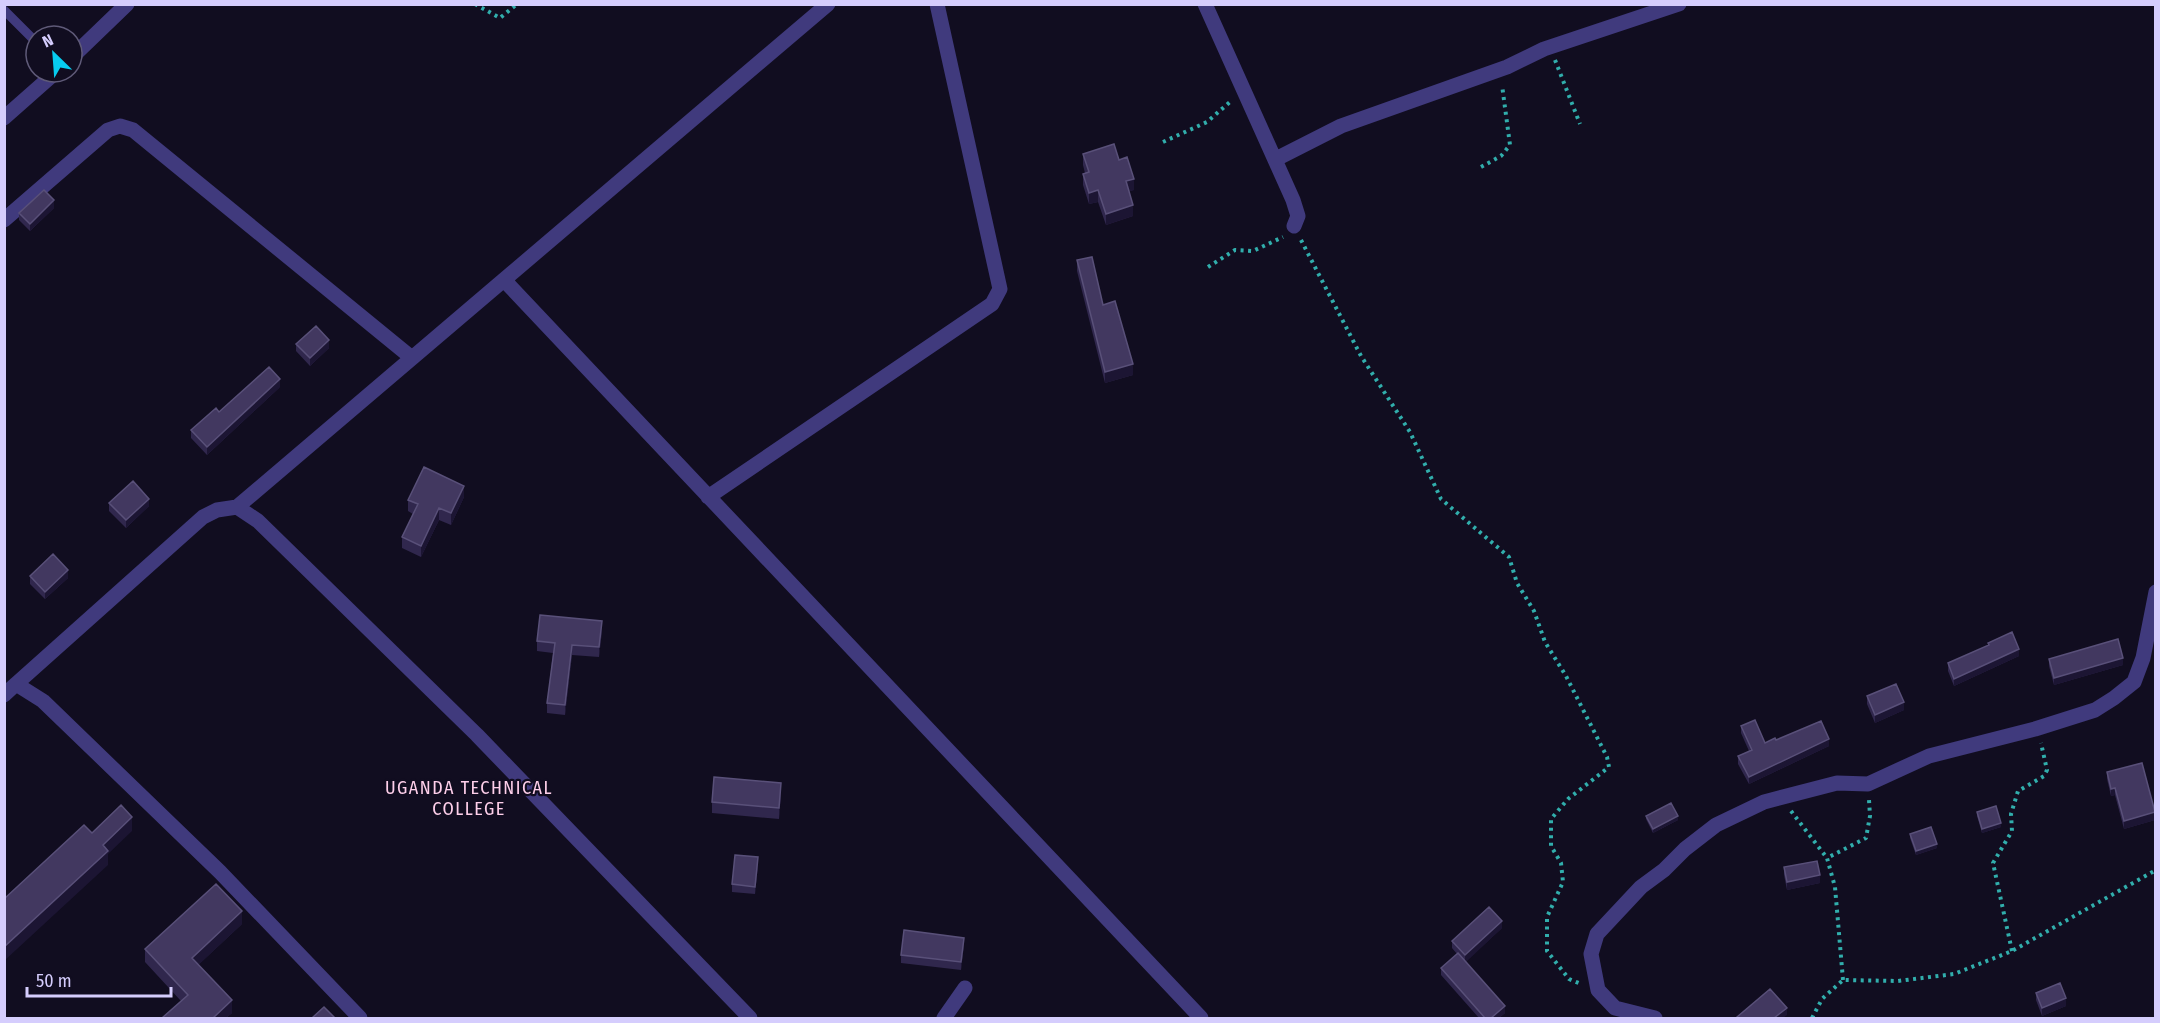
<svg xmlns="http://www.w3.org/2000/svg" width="2160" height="1023" viewBox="0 0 2160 1023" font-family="'Fira Sans Condensed',sans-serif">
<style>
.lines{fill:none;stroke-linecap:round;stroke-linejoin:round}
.path{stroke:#31aeac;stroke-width:4;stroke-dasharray:3 4.5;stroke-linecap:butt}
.service{stroke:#403a7d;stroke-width:9}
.minor{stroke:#403a7d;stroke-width:15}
.wall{fill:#30274d}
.shaded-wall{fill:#1c1533}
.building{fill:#423860;stroke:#595079;stroke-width:1.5}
.labels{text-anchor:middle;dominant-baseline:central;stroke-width:4.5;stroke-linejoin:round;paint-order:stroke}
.quarter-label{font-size:18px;letter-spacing:1.5px;fill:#fecfea;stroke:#110d20}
</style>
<rect width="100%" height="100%" fill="#110d20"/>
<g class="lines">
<path class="path" d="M475,4l25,14 17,-14
M1555,60l25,64
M1163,142l44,-20 24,-21
M1481,167l20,-11 9,-11 -8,-60
M1301,240l60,116 49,76 31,67 68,58 8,26 17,28 11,31 21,34 41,81 2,10 -41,32 -17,20v27l10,17 2,19 -16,35v34l22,28 12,5
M1208,267l27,-17 18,1 30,-14
M1791,811l36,47
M2012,951l-19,-88 19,-32 -1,-17 7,-23 26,-15 3,-6 -6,-27
M1843,980l-8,-93 -8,-29 39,-20 4,-22 -1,-16
M1812,1018l10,-19 21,-19 55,1 56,-7 58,-23 144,-81"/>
<path class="service" d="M4,10l32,32"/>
<path class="minor" d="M1205,4l88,196 5,16 -4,10
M72,57l55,-53
M4,118l52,-46
M1276,159l65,-33 166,-59 37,-18 135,-45
M4,220l104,-90 12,-4 13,4 279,228
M504,280l697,738
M708,497l284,-193 8,-15 -63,-285
M237,507l591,-503
M16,684l187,-167 14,-7 20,-3 21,14 219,214 273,283
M4,695l12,-11 27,17 177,171 140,146
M944,1018l21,-30
M1655,1018l-40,-10 -17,-18 -7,-36 6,-20 44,-47 23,-17 21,-21 31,-24 48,-23 73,-19 31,1 61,-28 106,-27 60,-19 19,-12 20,-16 9,-24 13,-66"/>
</g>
<path class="wall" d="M1083,154l36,6 15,30 -5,1 4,25 -27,9 -8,-23 -9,2 -6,-19v-11l2,-1 -2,-8z
M54,208l-24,23 -11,-11v-7z
M1077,260l26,45 30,70 -28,8 -28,-112z
M296,344l33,4 -19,18 -14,-15z
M280,387l-73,68 -16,-17v-8l28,-18z
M464,497l-13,28 -12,-5 -18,37 -19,-9v-11l11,-23 -5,-3v-11z
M109,503l40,3 -23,22 -17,-17z
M30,576l38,2 -23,21 -15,-15z
M602,631l-3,26 -27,-2 -7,60 -18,-2v-10l6,-50 -16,-2v-10z
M1988,643l31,13 -65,30 -6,-15v-8l40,-17z
M2049,659l74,6 -69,20 -5,-19z
M1867,696l37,14 -29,13 -8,-19z
M1741,726l24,17 11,-3 53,6 -80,38 -11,-20v-8l11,-5 -8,-18z
M2107,772l48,48 -31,9 -9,-34 -4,1 -4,-17z
M781,794l-2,25 -67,-6v-11z
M1977,812l24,15 -19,6 -5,-17z
M1646,816l32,4 -25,13 -7,-14z
M1910,834l27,14 -21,7 -6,-17z
M758,865l-3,29 -23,-2v-8z
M1784,867l36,16 -33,7 -3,-15z
M242,924l-44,41 34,48 -6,5h-64l19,-17 -36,-39v-13z
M1502,928l-36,33 39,52 -6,5h-20l-38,-43v-7l16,-14 -5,-6v-7z
M964,945l-3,25 -60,-7v-8z
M2036,993l30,13 -24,10 -6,-16z"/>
<path class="shaded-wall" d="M1134,179v11l-8,2v-11z
M1098,190v12l-9,2v-11z
M54,200v8l-24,23v-7z
M1133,205v11l-27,9v-11z
M329,340v8l-19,18v-8z
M1133,364v11l-28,8v-11z
M280,379v8l-73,68v-8z
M464,486v11l-13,28v-12z
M149,499v7l-23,22v-8z
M439,508v12l-18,37v-11z
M68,570v8l-23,21v-7z
M602,621v10l-3,26v-10z
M572,645v10l-7,60v-10z
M2019,649v7l-65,30v-7z
M2123,658v7l-69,20v-7z
M1904,702v8l-29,13v-8z
M1829,739v7l-80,38v-7z
M781,783v11l-2,25v-11z
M2115,788v7l-4,1v-7z
M2155,812v8l-31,9v-8z
M1678,816v4l-25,13v-4z
M132,817v14l-24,23v11l-104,96v-14l99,-102z
M2001,823v4l-19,6v-4z
M1937,844v4l-21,7v-4z
M758,857v8l-3,29v-7z
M1820,875v8l-33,7v-8z
M242,911v13l-50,47v-13z
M1502,921v7l-37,35v-8z
M964,938v7l-3,25v-8z
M2066,998v8l-24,10v-8z
M232,1000v13l-6,5h-13z
M1505,1006v7l-6,5h-8z
M1787,1008v7l-4,3h-9z"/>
<path class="building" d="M1114,144l5,16 8,-3 7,22 -8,2 7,24 -27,9 -8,-24 -9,3 -6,-19 6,-2 -6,-18z
M44,190l10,10 -24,24 -11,-11z
M1092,257l11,48 12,-4 18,63 -28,8 -28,-112z
M316,326l13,14 -19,18 -14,-14z
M269,367l11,12 -73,68 -16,-17 25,-22 3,4z
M424,467l40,19 -13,27 -12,-5 -18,38 -19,-9 16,-33 -10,-4z
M133,481l16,18 -23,21 -17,-17z
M53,554l15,16 -23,22 -15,-16z
M540,615l62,6 -3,26 -27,-2 -7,60 -18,-2 8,-60 -18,-2z
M2012,632l7,17 -65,30 -6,-16 41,-18 -1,-2z
M2118,639l5,19 -69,20 -5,-19z
M1896,684l8,18 -29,13 -8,-19z
M1755,720l10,23 10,-5 1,2 45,-19 8,18 -80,38 -11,-21 14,-6 -11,-24z
M2142,763l13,49 -31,9 -9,-33 -4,1 -4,-17z
M714,777l67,6 -2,25 -67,-6z
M1671,803l7,13 -25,13 -7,-13z
M121,805l11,12 -29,28 5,6 -104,96v-48l80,-74 8,8z
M1996,806l5,17 -19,6 -5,-17z
M1931,827l6,17 -21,7 -6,-17z
M735,855l23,2 -3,30 -23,-3z
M1817,861l3,14 -33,7 -3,-15z
M216,884l26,27 -50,47 40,42 -19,18h-51l26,-23 -43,-46z
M1489,907l13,14 -37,34 -13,-14z
M904,930l60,8 -3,24 -60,-7z
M1458,953l47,53 -14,12h-6l-44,-50z
M2060,983l6,15 -24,10 -6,-15z
M1770,989l17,19 -13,10h-36l-1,-1z
M324,1007l11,11h-23z"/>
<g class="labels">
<g class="quarter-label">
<text x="469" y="788">UGANDA TECHNICAL<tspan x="469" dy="21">COLLEGE</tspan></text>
</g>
</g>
<rect width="2160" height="1023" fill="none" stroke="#d5cdfd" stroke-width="12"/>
<g transform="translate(54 54) rotate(335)"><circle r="28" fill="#110d20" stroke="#5f5a78" stroke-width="1.5"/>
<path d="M0-4.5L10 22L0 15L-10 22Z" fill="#07cdf0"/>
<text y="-9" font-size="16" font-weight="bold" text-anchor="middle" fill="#d5cdfd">N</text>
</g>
<path d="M27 987v9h144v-9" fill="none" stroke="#d5cdfd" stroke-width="3"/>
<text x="36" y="987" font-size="18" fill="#d5cdfd" stroke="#110d20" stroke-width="4.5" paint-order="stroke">50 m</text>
</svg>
